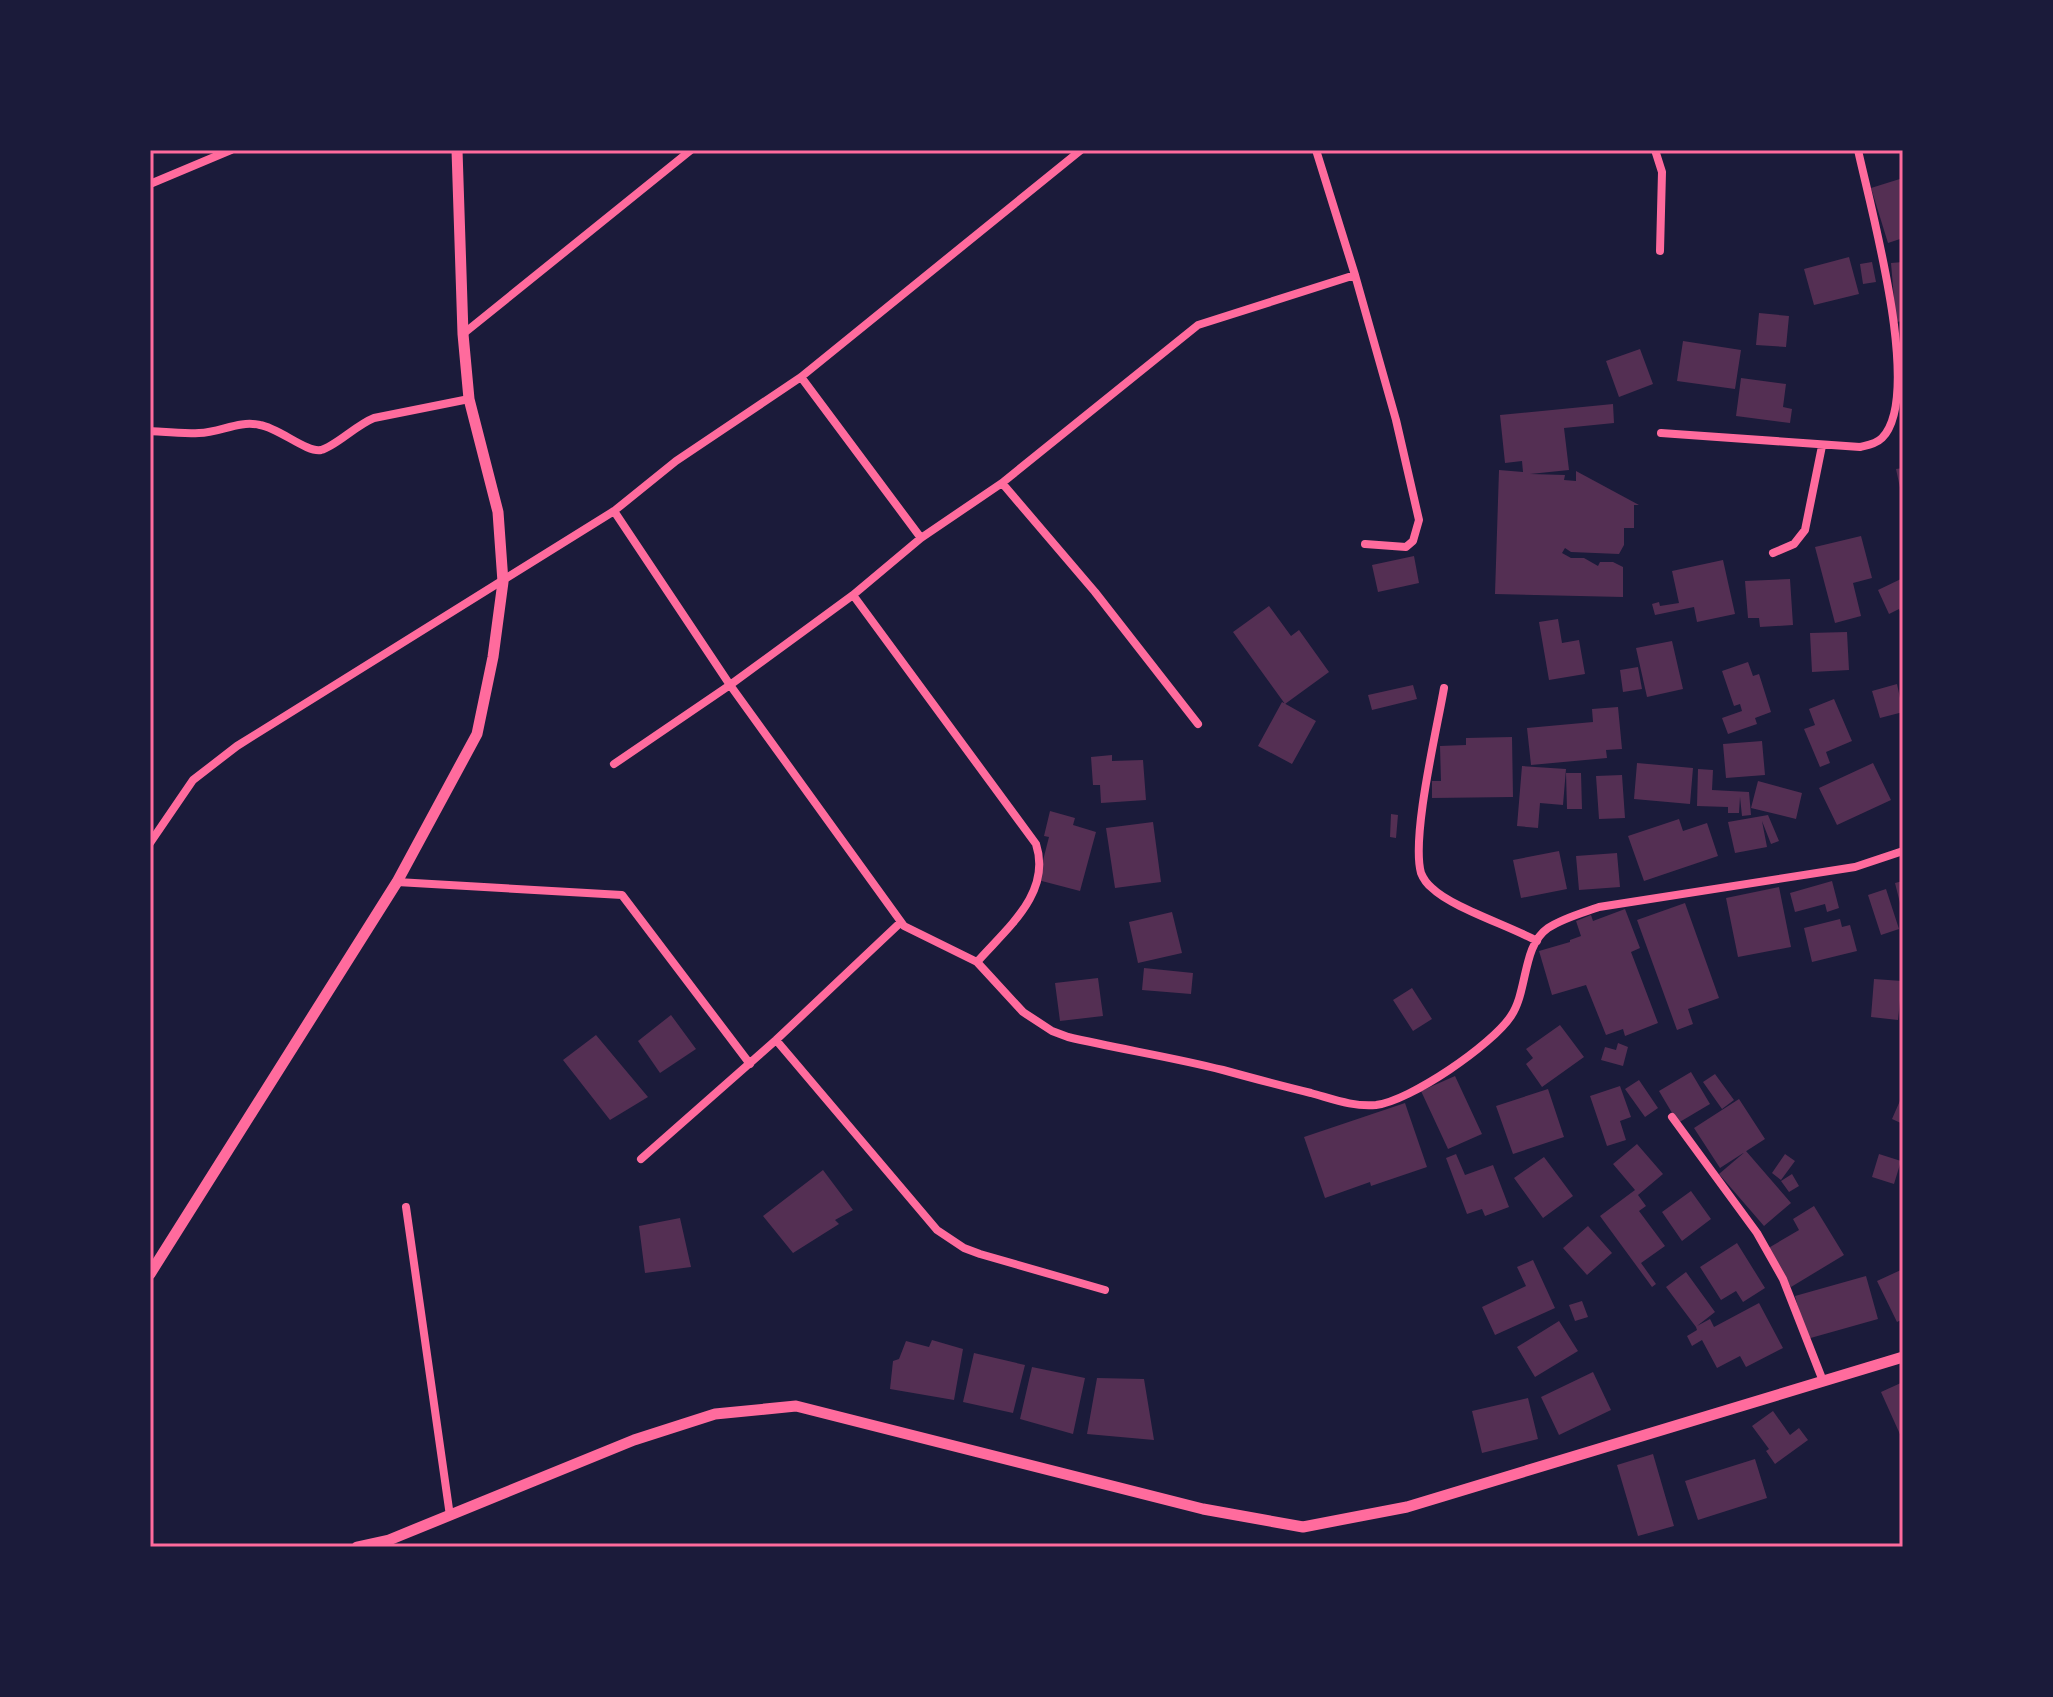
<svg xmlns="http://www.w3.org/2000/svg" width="2053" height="1697" viewBox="0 0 2053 1697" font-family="Lato,sans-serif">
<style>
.building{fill:#542f53}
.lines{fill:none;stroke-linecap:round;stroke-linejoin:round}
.minor{stroke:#ff6b9d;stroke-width:8}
.tertiary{stroke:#ff6b9d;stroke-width:11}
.neatline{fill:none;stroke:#ff6b9d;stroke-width:3}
</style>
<rect width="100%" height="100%" fill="#1b1b3a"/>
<path class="building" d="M1903,178v60l-15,5 -17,-55z
M1849,257l10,37 -45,11 -10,-36z
M1872,262l4,20 -13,2 -3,-20z
M1903,262v59l-7,1 -5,-59z
M1759,313l30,3 -3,31 -30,-2z
M1683,341l58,9 -6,39 -58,-8z
M1640,349l13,35 -34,13 -13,-36z
M1741,378l45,6 -3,23 9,2 -2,14 -54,-7z
M1613,404l1,19 -50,5 5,42 -39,4 35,1 -1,5 12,1v-10l63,34h-5v23h-10v17l-5,9 -48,-2 -6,-4 -3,5 9,5h13l14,8 2,-4h13l10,5v30l-128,-3 4,-124 24,2 -1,-11 -17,2 -5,-48z
M1903,468v29h-1l-6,-28z
M1861,536l11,42 -19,5 8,33 -26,7 -20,-76z
M1414,556l5,27 -41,9 -6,-27z
M1723,560l12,54 -38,8 -3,-15 -39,8 -3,-11 7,-2 1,4 19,-3 -7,-32z
M1903,578v40l-4,-9 -10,5 -11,-24z
M1790,579l3,46 -33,2 -1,-9h-11l-3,-37z
M1269,606l22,30 8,-6 30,42 -44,32 -52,-72z
M1558,619l4,24 17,-3 6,34 -36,6 -10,-58z
M1847,632l2,38 -37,2 -2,-39z
M1672,641l11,48 -36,8 -11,-49z
M1748,662l5,14 6,-2 12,38 -16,6 2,6 -29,10 -6,-16 20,-7 -2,-7 -6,2 -12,-35z
M1638,667l4,22 -19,3 -3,-22z
M1897,684l6,28 -23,6 -8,-27z
M1413,685l4,14 -45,11 -4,-15z
M1834,699l18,42 -26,11 4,11 -10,4 -16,-38 11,-4 -6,-16z
M1282,702l34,19 -24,43 -34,-18z
M1618,707l4,42 -16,1 1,8 -76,7 -4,-37 66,-6 -1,-13z
M1512,737l1,60 -81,1v-17h9l-1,-35 26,-1v-7z
M1762,741l3,34 -39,3 -3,-34z
M1112,755v6l31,-1 3,40 -45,3 -1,-18h-7l-2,-28z
M1637,763l56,5 -3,36 -56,-5z
M1873,763l18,37 -54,25 -18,-37z
M1522,766l44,3 -3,36 -23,-2 -2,25 -21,-2z
M1698,769l15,1 -1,20 37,2 2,23 -9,1 -2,-19 -1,16h-11v-6l-31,-1z
M1566,773h15l1,36h-15z
M1622,775l3,43 -26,1 -3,-43z
M1758,781l44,12 -6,26 -45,-11z
M1050,811l25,7 -2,7 23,7 -16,59 -42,-11 11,-43 -5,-1z
M1391,814l7,1 -2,23 -6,-1z
M1768,815l11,26 -8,3 -9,-23 5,26 -32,6 -7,-31z
M1679,819l4,12 24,-8 11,33 -74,25 -16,-45z
M1153,822l8,60 -46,6 -9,-60z
M1559,851l8,38 -46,9 -8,-38z
M1617,853l3,34 -41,3 -3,-34z
M1832,881l7,27 -12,4 -2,-8 -30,8 -5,-19z
M1903,881v30h-1l-7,-28z
M1779,887l12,60 -53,10 -12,-59z
M1886,889l13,40 -18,6 -13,-40z
M1685,903l34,95 -31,11 5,15 -16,6 -40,-110z
M1625,909l15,39 -9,4 27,71 -33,13 -2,-7 -17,6 -20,-50 -34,10 -13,-44 31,-9v-2l11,-4 -5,-15 15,-6 2,6z
M1172,912l10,41 -44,10 -9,-41z
M1840,919l2,8 8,-2 7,26 -45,11 -8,-34z
M1144,968l49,5 -2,21 -49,-4z
M1098,978l5,38 -43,5 -5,-38z
M1874,979l28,2 -4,39 -27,-3z
M1412,988l20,31 -19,12 -20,-31z
M671,1015l25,34 -36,24 -22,-32z
M1560,1025l24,32 -42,30 -16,-23 7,-6 -7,-9z
M596,1035l52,62 -38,23 -47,-60z
M1618,1043l10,4 -5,19 -22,-6 4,-13 11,3z
M1691,1072l19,32 -32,19 -19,-32z
M1715,1074l19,26 -12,9 -19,-27z
M1455,1076l27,58 -34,15 -27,-58z
M1639,1080l19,28 -13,9 -20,-28z
M1620,1086l11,31 -11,4 6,19 -19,6 -17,-50z
M1548,1089l16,48 -51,17 -17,-48z
M1903,1094v30l-11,-5z
M1739,1099l26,40 -45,29 -26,-40z
M1405,1103l22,64 -56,19 -1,-4 -45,16 -21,-61z
M1637,1144l26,30 -25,21 8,11 -7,5 26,35 -24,17 15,21 -4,3 -52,-71 35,-26 -22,-26z
M1746,1151l45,52 -27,23 -45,-52z
M1456,1154l9,21 28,-10 16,42 -24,9 -3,-7 -15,5 -21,-56z
M1785,1154l10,7 -14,19 -9,-7z
M1879,1154l22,7 -7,23 -22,-7z
M1544,1157l29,39 -30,22 -29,-40z
M823,1170l30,40 -18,10 4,4 -46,29 -30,-37z
M1792,1174l7,12 -10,6 -8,-11z
M1691,1191l20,28 -29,22 -20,-29z
M1814,1206l30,49 -53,32 -16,-26 -10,-11 34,-20 -6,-11z
M680,1218l11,49 -46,6 -6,-47z
M1588,1226l24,27 -25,22 -24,-27z
M1737,1243l28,45 -22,14 -7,-11 -15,9 -21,-33z
M1533,1260l22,48 -60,27 -13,-28 44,-21 -9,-19z
M1903,1269v50l-6,3 -20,-41z
M1686,1272l29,40 -18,14 13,-7 4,8 45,-24 24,45 -37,19 -6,-11 -23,12 -15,-28 -10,6 -5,-10 10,-6 -1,-3 -30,-40z
M1866,1276l12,43 -71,20 -12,-43z
M1582,1301l6,16 -13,4 -6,-16z
M1559,1321l19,30 -43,26 -18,-30z
M932,1340l31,9 -9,51 -64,-11 3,-28 6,-2 7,-18 23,6z
M974,1353l51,12 -12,48 -50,-11z
M1032,1367l53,11 -12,56 -53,-15z
M1593,1372l18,38 -52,25 -18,-38z
M1097,1378l47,1 10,61 -67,-6z
M1903,1382v59l-22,-49z
M1528,1398l10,41 -56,14 -10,-42z
M1773,1411l17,24 9,-7 9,12 -33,24 -9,-13 3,-2 -17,-23z
M1653,1454l21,72 -36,10 -21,-71z
M1755,1459l12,39 -69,22 -13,-39z"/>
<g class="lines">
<path class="minor" d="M1316,150l39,125 41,145 23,100 -6,21 -7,6 -41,-3
M1655,150l7,22 -2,79
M150,184l81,-34
M463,334l228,-184
M801,377l120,161
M150,431c16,1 33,3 49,2 21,0 39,-13 61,-8 19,3 47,28 61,25 15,-4 35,-25 53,-32l95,-19
M1661,433l199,14c8,-2 16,-3 22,-9 42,-42 -12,-232 -24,-288
M1002,483l93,109 103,132
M614,511l116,174 174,241 73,36 46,50 29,19 16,6c51,12 104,20 155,33 29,8 59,16 88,23 22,6 42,14 65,12 34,-4 116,-60 135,-89 17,-25 11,-70 37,-88 15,-10 34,-15 51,-21l256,-40 48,-16
M1773,553l21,-9 11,-14 17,-84
M853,595l183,249c16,49 -29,84 -59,118
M1444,688c-7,41 -33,149 -23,185 2,5 6,11 11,15 19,19 78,38 105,53
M614,764l116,-79 123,-90 68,-57 81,-55 196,-158 157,-50
M150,843l43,-63 44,-34 377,-235 62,-50 125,-84 280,-227
M397,882l225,13 128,169
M776,1040l161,190 27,18 16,6 125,36
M1672,1117l85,116 26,46 40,102
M641,1159l135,-119 125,-118
M406,1207l44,309"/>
<path class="tertiary" d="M150,1274l247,-392 80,-148 16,-77 10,-75 -5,-70 -29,-113 -6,-65 -6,-184
M357,1547l32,-7 245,-100 81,-26 81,-8 407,103 100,18 104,-20 496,-150"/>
</g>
<rect width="2053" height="1697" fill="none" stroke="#1b1b3a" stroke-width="304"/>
<rect x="152" y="152" width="1749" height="1393" class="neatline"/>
</svg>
